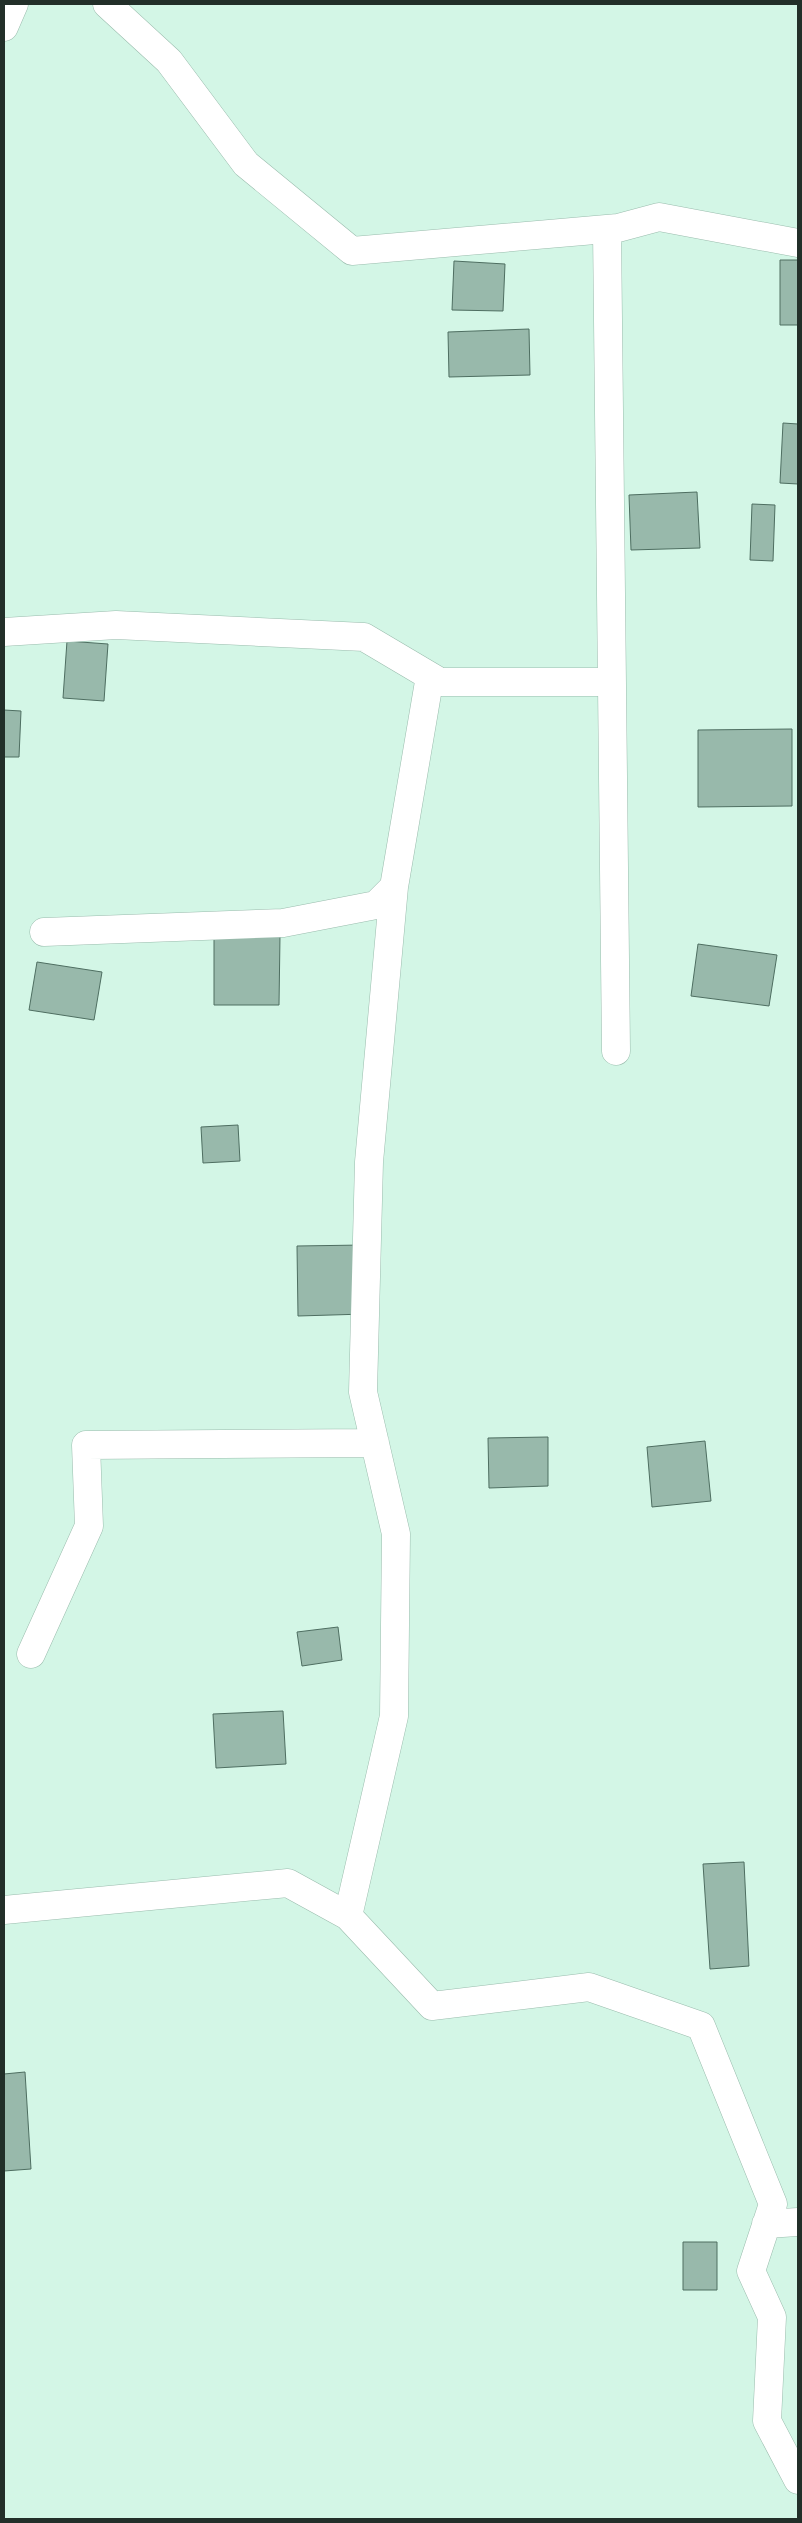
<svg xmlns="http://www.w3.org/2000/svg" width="802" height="2523" viewBox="0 0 802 2523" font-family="'PT Sans',sans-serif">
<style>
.building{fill:#98b9ab;stroke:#4e6e61}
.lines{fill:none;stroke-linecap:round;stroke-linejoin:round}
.minor-casing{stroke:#9abcad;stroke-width:29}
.minor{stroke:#fff;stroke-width:28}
</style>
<rect width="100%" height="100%" fill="#d3f6e6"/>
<path class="building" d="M780,260h18v65h-18z
M454,261l51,3 -2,47 -51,-1z
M529,329l1,46 -81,2 -1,-45z
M783,423l15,1v60l-18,-1z
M697,492l3,56 -69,2 -2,-55z
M752,504l23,1 -2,56 -23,-1z
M67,641l41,3 -4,57 -41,-3z
M4,710l17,1 -2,46h-15z
M792,729v77l-94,1v-77z
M214,936h66l-1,69h-65z
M698,944l79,11 -8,51 -78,-10z
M37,962l65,10 -8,48 -65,-10z
M238,1125l2,36 -37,2 -2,-36z
M363,1245l2,69 -67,2 -1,-70z
M548,1437v49l-59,2 -1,-50z
M705,1441l6,60 -59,6 -5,-60z
M338,1627l4,33 -40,6 -5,-34z
M283,1711l3,53 -70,4 -3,-54z
M744,1862l5,104 -39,3 -7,-105z
M25,2072l6,97 -27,2v-97z
M683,2242h34v48h-34z"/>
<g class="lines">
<g class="minor-casing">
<path id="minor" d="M107,4l62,57 77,103 106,87 266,-23 41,-11 139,26
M4,27l10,-23
M607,229l9,822
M4,632l112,-7 248,12 76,45h172
M44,932l239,-9 93,-18 18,-18
M31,1654l58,-128 -3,-81 289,-2
M4,1910l284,-27 60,33 84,90 157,-19 112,39 72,178 -22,67 21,46 -5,104 31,59
M348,1916l46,-200 2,-182 -33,-142 6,-230 25,-275 36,-211
M766,2224l32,-2"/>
</g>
<use href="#minor" class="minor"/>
</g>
<rect width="802" height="2523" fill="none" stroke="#222f29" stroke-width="10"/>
</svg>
